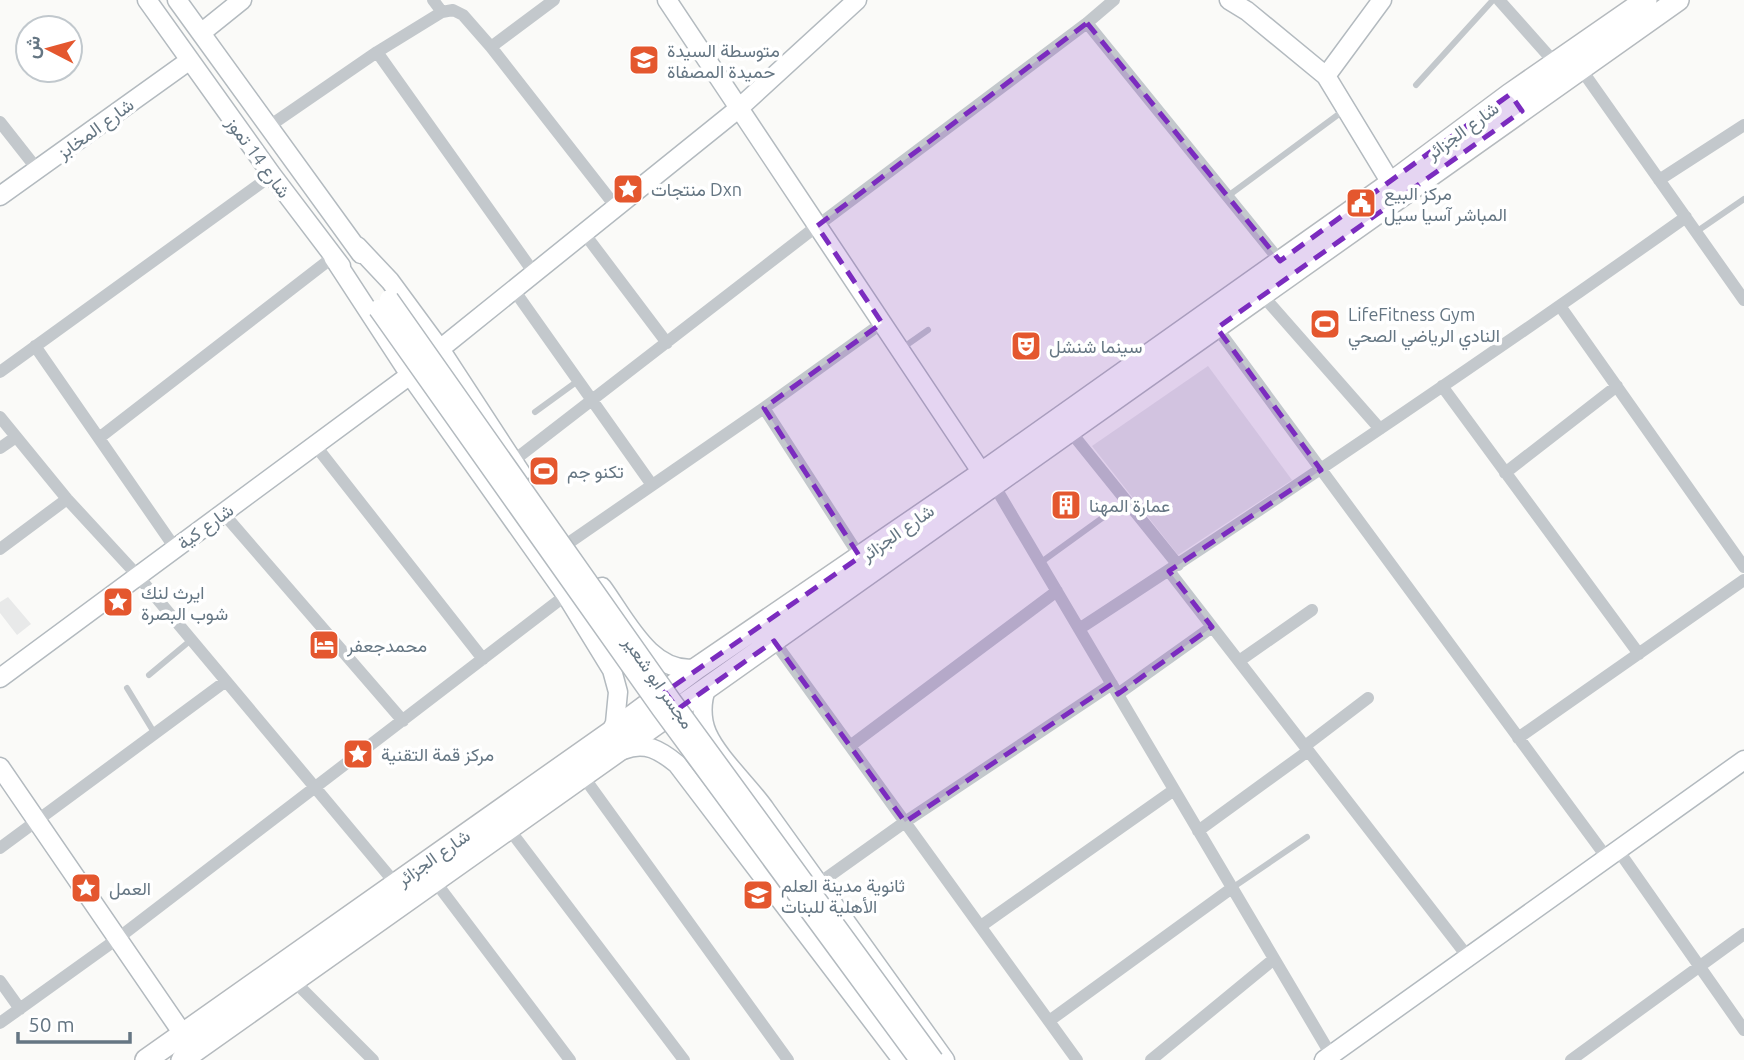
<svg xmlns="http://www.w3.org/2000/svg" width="1744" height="1060" viewBox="0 0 1744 1060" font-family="Ubuntu,Vazirmatn,sans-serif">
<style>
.built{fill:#e8e9e9}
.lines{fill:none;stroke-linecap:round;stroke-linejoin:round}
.secondary-casing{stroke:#b3babf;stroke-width:21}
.primary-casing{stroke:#b5babe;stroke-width:24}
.lane{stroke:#c3c8cc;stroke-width:6}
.street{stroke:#c3c8cc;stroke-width:12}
.secondary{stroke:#fff;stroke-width:18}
.primary{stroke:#fff;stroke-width:21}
.secondary-bridge-casing{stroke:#b3babf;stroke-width:21;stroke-linecap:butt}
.secondary-bridge{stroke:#fff;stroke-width:18}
.marked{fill:#7b2cbf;fill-opacity:0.2;stroke:#7b2cbf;stroke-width:5;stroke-dasharray:14 9;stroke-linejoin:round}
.labels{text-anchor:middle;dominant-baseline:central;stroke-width:7;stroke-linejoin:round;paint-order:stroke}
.poi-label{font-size:18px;fill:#657683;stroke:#fff;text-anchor:start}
.street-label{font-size:18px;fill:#657683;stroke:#fff}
</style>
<rect width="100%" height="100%" fill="#fafaf8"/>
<path class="built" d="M1208,366l84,114 -114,75 -86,-109z
M8,597l23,27 -14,11 -17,-22v-11z"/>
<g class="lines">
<g class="secondary-casing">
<path id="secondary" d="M147,0l125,175 69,91
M177,0l184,254
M667,0l315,473
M1229,0l18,11 79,65 65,107
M201,33l41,-33
M1326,76l56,-76
M0,196l190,-136
M357,246l33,35 50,68 81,124
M333,257l77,118 156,220 46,75 6,22 -3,31 -4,9
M440,349l298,-240 119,-109
M602,587c23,31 49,89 95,81
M0,678l410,-303
M707,687c-6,14 -6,32 0,46 11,25 42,53 58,76 60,84 120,168 180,251
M623,750c22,-9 37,0 54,14l225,296
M0,767l183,267
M1324,1060l420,-300"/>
</g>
<g class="primary-casing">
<path id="primary" d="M146,1060l465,-328 86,-64 285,-195 409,-290 118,-88 137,-95
M182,1060l1496,-1060"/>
</g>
<path class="lane" d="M1416,85l77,-85
M1228,196l115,-85
M1696,232l48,-33
M901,349l27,-19
M535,412l44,-32
M1040,563l87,-63
M149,675l42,-35
M127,688l28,46
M1232,888l75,-51"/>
<path class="street" d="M433,0l9,12
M1499,0l56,63
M1087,23l193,238
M491,47l63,-47
M377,52l157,221
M1581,69l163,231
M0,122l37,47
M268,127l109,-75 65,-40 11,-2 10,5 28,32 125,160
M1659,180l85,-55
M584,233l83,110
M514,290l138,195
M1263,296l117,133
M1560,306l184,261
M1217,328l390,530
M35,346l140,202
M0,372l272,-197
M1442,386l197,268
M764,408l96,149
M0,417l67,82 71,77 257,307
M1070,431l108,134
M99,438l234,-181
M315,445l168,214
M0,448l16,-11
M513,461l304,-235 270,-203 27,-23
M1505,473l112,-87
M994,485l340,575
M223,513l180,208
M570,542l194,-134 118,-85
M0,549l67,-50
M1169,571l299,386
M1079,629c205,-134 407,-270 607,-412
M774,641l303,419
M1239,661l73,-51
M1118,694l94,-67
M1518,738l226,-158
M850,746l207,-155
M1305,746l63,-48
M583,776l205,284
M509,829l175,231
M1198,831l110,-80
M0,848l226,-167
M1618,850l126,180
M434,880l136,180
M818,884l87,-62 207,-138
M981,926l193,-136
M0,981l20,28
M294,981l79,79
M1049,1021l183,-133
M0,1023l117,-84 449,-344
M1151,1060l123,-101
M1571,1060l173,-126"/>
<use href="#secondary" class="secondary"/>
<use href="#primary" class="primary"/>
<g class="secondary-bridge-casing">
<path id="secondary-bridge" d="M389,299l283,402 262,359
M378,309l283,400 258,351"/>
</g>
<use href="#secondary-bridge" class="secondary-bridge"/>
</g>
<path class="marked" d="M1087,23l193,238 229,-166 4,3 9,13 -305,217 104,142 -152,101 43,56 -94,67 -6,-10 -207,138 -131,-181 -96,68 -13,-17 195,-135 -96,-149 118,-85 -65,-97z"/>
<defs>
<g id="school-square" transform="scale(1.575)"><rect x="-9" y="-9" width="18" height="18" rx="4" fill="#e4572e" stroke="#fff"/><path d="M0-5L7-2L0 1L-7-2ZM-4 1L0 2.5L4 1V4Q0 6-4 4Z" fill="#fff"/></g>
<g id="sight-square" transform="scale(1.575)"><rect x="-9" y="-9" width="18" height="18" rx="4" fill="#e4572e" stroke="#fff"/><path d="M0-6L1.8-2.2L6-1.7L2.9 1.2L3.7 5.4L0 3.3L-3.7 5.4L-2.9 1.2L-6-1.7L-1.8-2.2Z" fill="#fff"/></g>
<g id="civic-square" transform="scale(1.575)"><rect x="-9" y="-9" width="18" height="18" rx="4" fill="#e4572e" stroke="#fff"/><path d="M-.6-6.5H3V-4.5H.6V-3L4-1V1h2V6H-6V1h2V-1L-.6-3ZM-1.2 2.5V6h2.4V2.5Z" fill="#fff"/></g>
<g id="stadium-square" transform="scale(1.575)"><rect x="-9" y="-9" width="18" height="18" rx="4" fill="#e4572e" stroke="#fff"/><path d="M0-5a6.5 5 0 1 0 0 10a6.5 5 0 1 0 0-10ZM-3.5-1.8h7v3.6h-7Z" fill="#fff"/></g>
<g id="theatre-square" transform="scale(1.575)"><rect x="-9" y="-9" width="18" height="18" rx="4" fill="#e4572e" stroke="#fff"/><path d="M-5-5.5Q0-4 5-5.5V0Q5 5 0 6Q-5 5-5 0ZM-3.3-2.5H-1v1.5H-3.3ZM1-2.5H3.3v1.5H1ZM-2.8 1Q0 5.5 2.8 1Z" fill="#fff"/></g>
<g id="building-square" transform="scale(1.575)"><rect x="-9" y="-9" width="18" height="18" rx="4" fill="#e4572e" stroke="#fff"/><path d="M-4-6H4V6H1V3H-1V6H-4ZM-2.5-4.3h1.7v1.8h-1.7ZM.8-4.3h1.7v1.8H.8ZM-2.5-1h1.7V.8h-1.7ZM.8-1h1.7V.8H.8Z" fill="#fff"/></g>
<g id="hotel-square" transform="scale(1.575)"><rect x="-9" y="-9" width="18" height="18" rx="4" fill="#e4572e" stroke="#fff"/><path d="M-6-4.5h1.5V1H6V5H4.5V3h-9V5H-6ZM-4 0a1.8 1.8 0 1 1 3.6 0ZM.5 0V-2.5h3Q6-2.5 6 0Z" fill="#fff"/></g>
</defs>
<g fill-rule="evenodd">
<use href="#school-square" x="644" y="60"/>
<use href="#sight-square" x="628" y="189"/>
<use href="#civic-square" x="1361" y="203"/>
<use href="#stadium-square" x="1325" y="324"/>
<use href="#theatre-square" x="1026" y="346"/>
<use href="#stadium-square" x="544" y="471"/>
<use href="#building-square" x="1066" y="505"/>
<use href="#sight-square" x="118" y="602"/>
<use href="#hotel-square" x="324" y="645"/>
<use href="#sight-square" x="358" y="754"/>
<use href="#sight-square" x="86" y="888"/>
<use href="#school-square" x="758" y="895"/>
</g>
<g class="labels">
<g class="poi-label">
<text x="667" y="50">متوسطة السيدة<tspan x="667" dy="21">حميدة المصفاة</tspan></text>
<text x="651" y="189">منتجات Dxn</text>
<text x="1384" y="193">مركز البيع<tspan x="1384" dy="21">المباشر آسيا سيل</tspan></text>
<text x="1348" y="314">LifeFitness Gym<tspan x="1348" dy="21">النادي الرياضي الصحي</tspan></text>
<text x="1049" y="346">سينما شنشل</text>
<text x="567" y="471">تكنو جم</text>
<text x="1089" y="505">عمارة المهنا</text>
<text x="141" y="592">ايرث لنك<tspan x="141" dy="21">شوب البصرة</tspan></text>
<text x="347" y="645">محمدجعفر</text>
<text x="381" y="754">مركز قمة التقنية</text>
<text x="781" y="885">ثانوية مدينة العلم<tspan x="781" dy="21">الأهلية للبنات</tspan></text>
<text x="109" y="888">العمل</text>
</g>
<g class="street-label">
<text transform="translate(95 128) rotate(-36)">شارع المخابز</text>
<text transform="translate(1462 130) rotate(-36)">شارع الجزائر</text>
<text transform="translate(259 157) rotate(54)">شارع 14 تموز</text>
<text transform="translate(205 526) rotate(-36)">شارع كية</text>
<text transform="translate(897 532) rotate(-35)">شارع الجزائر</text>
<text transform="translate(659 682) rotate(55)">مجسر ابو شعير</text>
<text transform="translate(433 857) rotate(-35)">شارع الجزائر</text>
</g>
</g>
<g transform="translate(49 49) rotate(276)"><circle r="33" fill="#ffffff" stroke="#c1c8cd" stroke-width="2"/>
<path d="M0-5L12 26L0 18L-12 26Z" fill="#e4572e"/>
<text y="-10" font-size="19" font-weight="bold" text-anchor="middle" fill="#657683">ش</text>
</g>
<path d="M18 1032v10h112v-10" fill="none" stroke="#657683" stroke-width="3.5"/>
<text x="28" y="1032" font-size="21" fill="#657683" stroke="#ffffff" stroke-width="5" paint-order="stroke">50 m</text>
</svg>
